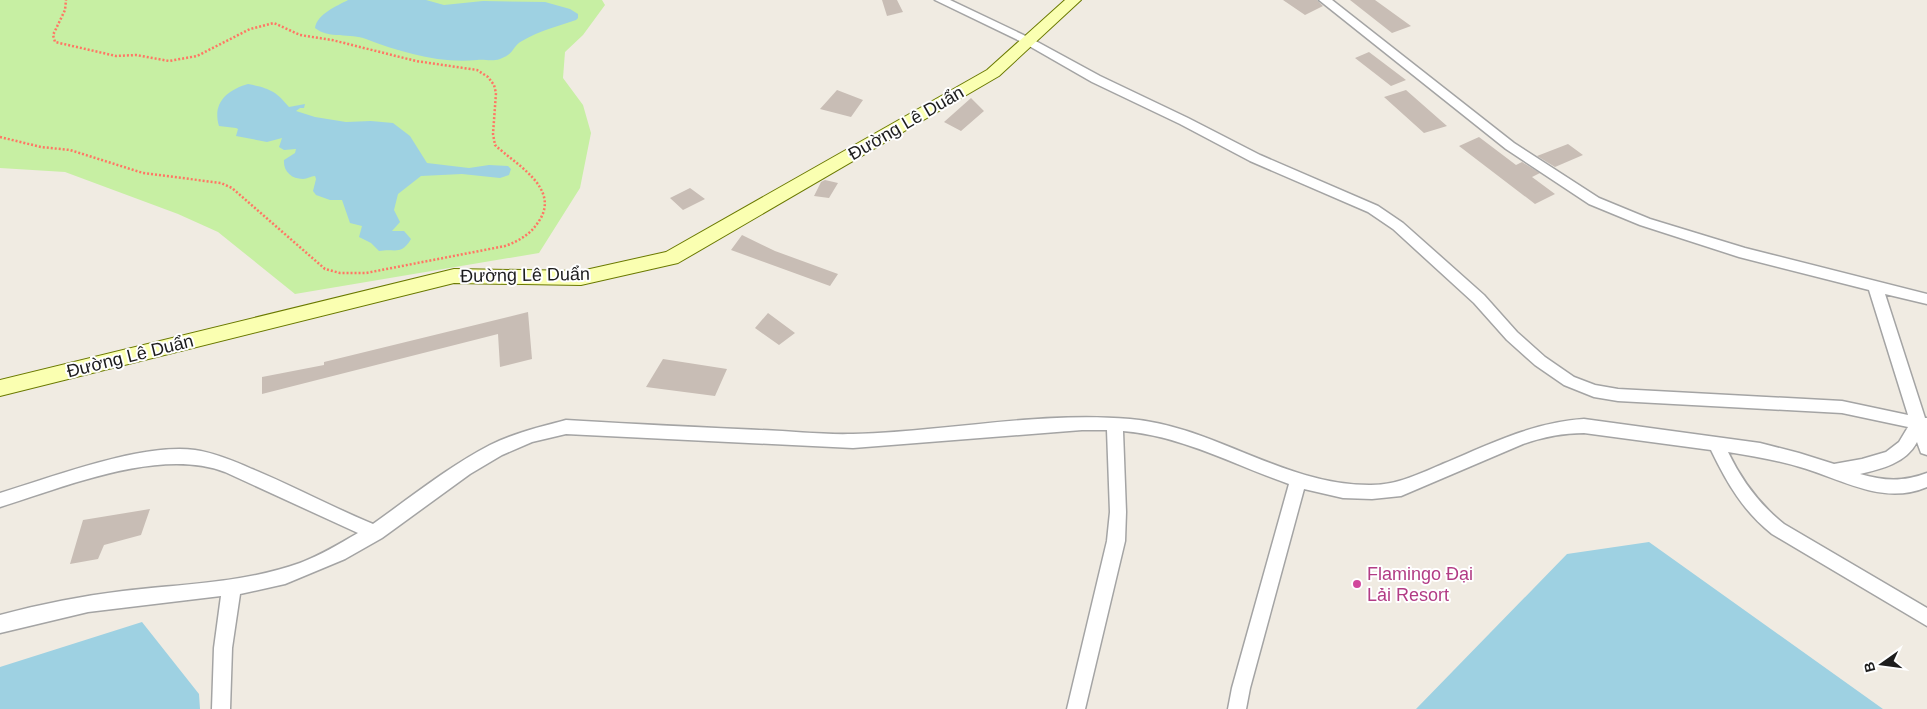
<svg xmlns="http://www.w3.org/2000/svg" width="1927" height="709" viewBox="0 0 1927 709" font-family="Helvetica,sans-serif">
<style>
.grass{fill:#c7efa3}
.water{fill:#9ed1e2}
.building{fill:#c8bdb5}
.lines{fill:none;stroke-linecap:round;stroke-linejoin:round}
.minor-casing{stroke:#a4a4a4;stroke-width:3}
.secondary-casing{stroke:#6a7900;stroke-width:2}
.path{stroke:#ff7664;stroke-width:2.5;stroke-dasharray:2 2;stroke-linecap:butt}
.minor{fill:#fff;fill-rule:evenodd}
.secondary{fill:#faffb1;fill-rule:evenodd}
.hotel-dot{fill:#d1479c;stroke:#fff;stroke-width:2}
.labels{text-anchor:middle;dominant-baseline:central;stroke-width:4;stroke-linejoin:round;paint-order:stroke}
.street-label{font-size:18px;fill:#1d1d1d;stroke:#fff}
.hotel-label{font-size:18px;fill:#b23c85;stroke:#fff;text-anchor:start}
</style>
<rect width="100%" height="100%" fill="#f0ebe2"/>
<path class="grass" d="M0,0h602l3,5 -22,30 -18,17 -2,26 20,27 8,28 -11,55 -41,65 -244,41 -77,-62 -40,-18 -113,-42 -65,-4z"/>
<path class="water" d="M348,0h78l18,5 39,-4 62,1 25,7 8,5v4l-2,2c-18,6 -37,11 -54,21 -10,5 -7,13 -22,18 -9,3 -15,0 -23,1 -37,4 -77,-8 -111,-21 -15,-6 -38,0 -51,-11 2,-14 22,-22 33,-28z
M248,84c21,4 28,7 41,23l16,-3 -1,4h-4l-4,3 19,6 31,5 25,-1 22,2 17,13 17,27 42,5 20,-3 19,1 3,3 -2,6 -9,3 -38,-4 -41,2 -23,18 -4,16 6,12 -8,9h12l7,8c-10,17 -16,9 -32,12l-8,-8 -12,-6 3,-11 -12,-3 -8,-23h-12l-14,-5 -3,-4 3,-12 -1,-3c-4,0 -8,3 -12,3 -12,0 -20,-8 -19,-19l11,-7 1,-4 -12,1 -5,-3 3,-9 -15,4 -31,-6 2,-7 -2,-1 -17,-2c-7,-23 8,-36 29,-42z
M1649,542l234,167h-467l151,-155z
M142,622l57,72 1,15h-200v-42z"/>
<path class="building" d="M882,0h15l6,12 -16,4z
M1283,0h34l6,6 -18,9z
M1350,0h25l36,26 -19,7z
M1369,52l37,28 -15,6 -36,-28z
M837,90l26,10 -12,17 -31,-8z
M1406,90l41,36 -23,7 -40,-36z
M971,98l13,13 -23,20 -17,-9z
M1479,137l37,28 6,-3 18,11 -8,4 23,17 -20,10 -76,-58z
M1568,144l15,11 -28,12 -18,-11z
M825,180l13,3 -9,15 -15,-2 7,-14z
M690,188l15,11 -22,11 -13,-12z
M742,235l33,16 63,23 -8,12 -99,-36z
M528,312l4,47 -32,8 -2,-33 -236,60v-17l62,-12v-3z
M768,313l27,20 -16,12 -24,-17z
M663,359l64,10 -12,27 -69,-9z
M150,509l-9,26 -37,10 -6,14 -28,5 13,-44z"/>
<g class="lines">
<g class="minor-casing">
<path id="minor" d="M935,0h15l82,39 68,37 88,42 72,37 118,51 25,17 81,72 33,37 28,25 29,20 21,8 23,4 224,12 66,14 -39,-125 -130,-33 -99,-32 -51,-21 -83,-55 -187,-149h13l182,143 85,55 51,21 95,29 182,46v10l-42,-10 40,124h2v37l-6,-2 -4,-11c-11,21 -35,27 -57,32 24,7 43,8 67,-1v14c-44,19 -85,-8 -127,-20 -23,-7 -47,-11 -72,-15 14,29 31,52 56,72l143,84v18l-155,-92c-29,-23 -45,-51 -61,-84l-127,-17c-21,0 -41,4 -61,11l-122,52 -29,3 -29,-1 -39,-9 -54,199 -4,21h-18l4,-21 57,-204c-55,-19 -106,-48 -166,-53l3,81 -1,29 -40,168h-18l40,-168 3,-29 -3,-82h-25l-229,18 -287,-14 -34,8 -30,13 -32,19 -88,64 -37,21 -60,25 -45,10 -8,54 -2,61h-18l2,-61 7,-52 -133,16 -88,21v-18c41,-11 82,-19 123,-24 59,-7 121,-8 177,-28 21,-8 39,-19 58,-30l-133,-61c-66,-25 -160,15 -225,35v-14c53,-16 141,-50 195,-43 20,3 39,11 57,19 41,17 80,38 121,55 38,-27 75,-57 117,-79 24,-12 50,-18 76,-25 64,4 129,7 193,10 32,1 63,5 94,4 92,-2 185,-23 277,-15 84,7 155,67 241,66 27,0 50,-12 74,-22 45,-19 89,-41 139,-44l176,24 39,10 35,11 28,-5 24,-7 13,-10 9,-15 -66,-14 -224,-12 -24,-4 -30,-12 -29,-20 -28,-25 -33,-37 -81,-74 -25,-17 -118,-51 -70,-37 -88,-42 -68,-39z"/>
</g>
<g class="secondary-casing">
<path id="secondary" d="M1065,0h16l-82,76 -321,187 -97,22 -127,-2 -454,113v-16l454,-111 127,2 85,-19 321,-182z"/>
</g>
<path class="path" d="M0,137l41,10 29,3 73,23 78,10 11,5 93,81 15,4h26l139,-27c14,-5 26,-12 34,-25 22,-33 -24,-57 -44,-76l-2,-11 3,-41 -2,-8 -6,-8 -11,-7 -61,-9 -84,-21 -32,-5 -26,-12 -24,6 -53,27 -28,5 -33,-6 -20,1 -61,-14 -2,-7 12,-25 1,-10"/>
<use href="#minor" class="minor"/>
<use href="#secondary" class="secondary"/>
</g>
<circle class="hotel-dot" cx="1357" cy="584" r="5"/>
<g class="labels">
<g class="street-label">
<text transform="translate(906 123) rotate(-30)">Đường Lê Duẩn</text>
<text transform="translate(525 275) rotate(-1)">Đường Lê Duẩn</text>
<text transform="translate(130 356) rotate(-14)">Đường Lê Duẩn</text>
</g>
<g class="hotel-label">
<text x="1367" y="574">Flamingo Đại<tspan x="1367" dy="21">Lải Resort</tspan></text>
</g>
</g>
<g transform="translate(1882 664) rotate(256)" stroke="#ffffff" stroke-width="4" paint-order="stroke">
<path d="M0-4L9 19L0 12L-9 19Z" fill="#1d1d1d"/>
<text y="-8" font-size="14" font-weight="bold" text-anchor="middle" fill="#1d1d1d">B</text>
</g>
</svg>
